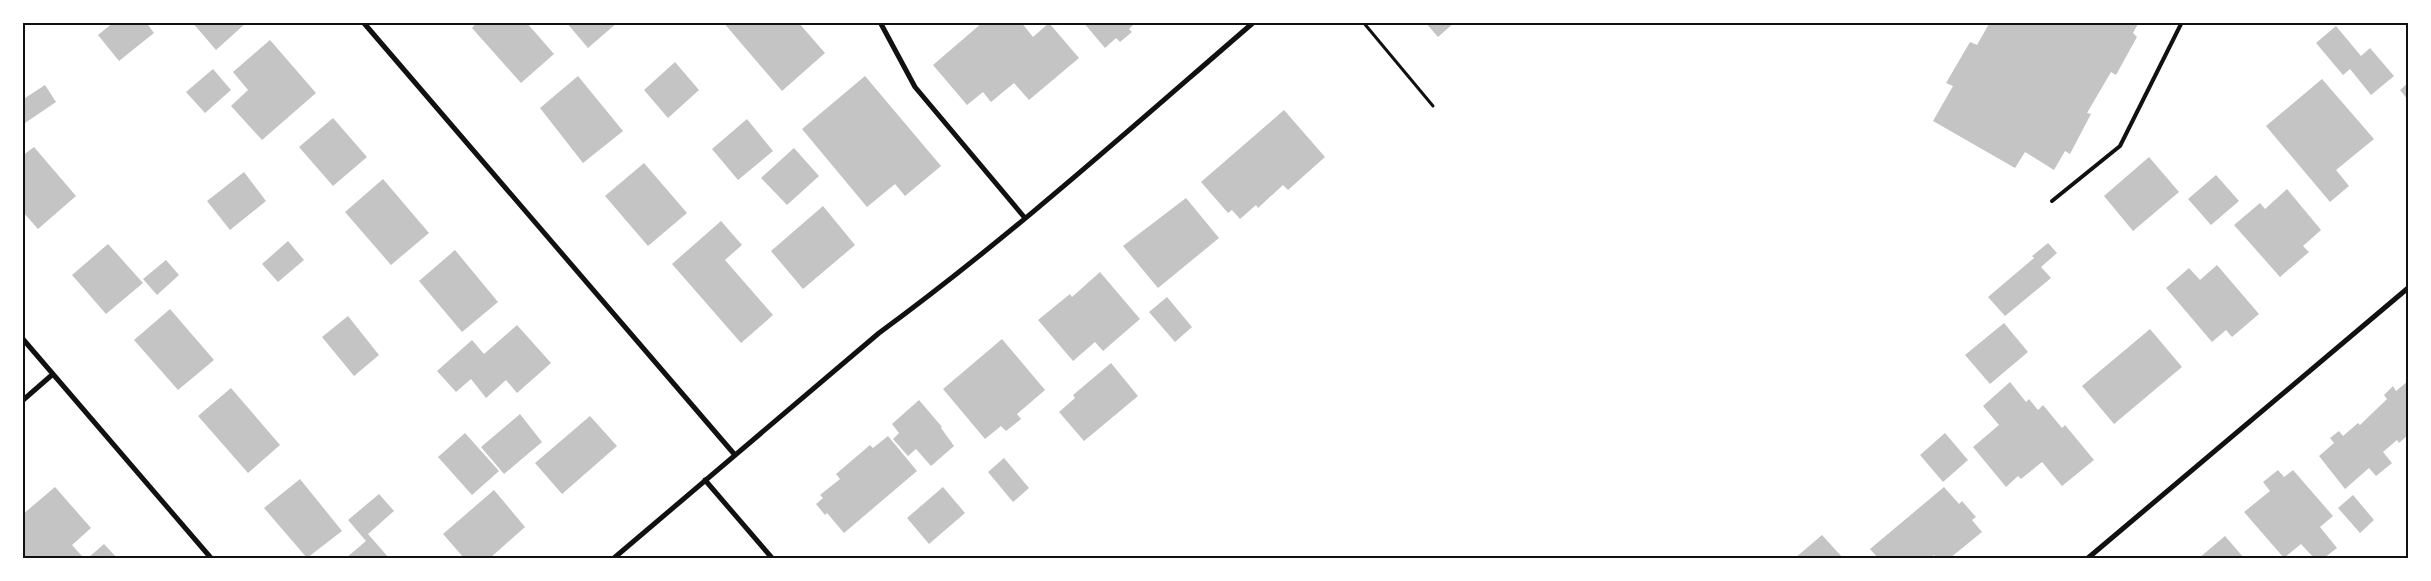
<svg xmlns="http://www.w3.org/2000/svg" width="2431" height="581" viewBox="0 0 2431 581" font-family="'Titillium Web',sans-serif">
<style>
.building{fill:#c4c4c4}
.lines{fill:none;stroke-linecap:round;stroke-linejoin:round}
.path{stroke:#111;stroke-width:3}
.service{stroke:#111;stroke-width:4}
.minor{stroke:#111;stroke-width:5}
.neatline{fill:none;stroke:#111;stroke-width:2}
</style>
<rect width="100%" height="100%" fill="#fff"/>
<path class="building" d="M114,22h32l8,11 -35,28 -21,-26z
M192,22h55l-31,28z
M477,22h49l28,32 -33,29 -49,-55z
M566,22h52l-30,26z
M723,22h75l27,31 -43,38z
M983,22h38l12,15 16,-14 30,35 -50,42 -15,-17 -23,19 -8,-10 -16,13 -34,-40z
M1083,22h53l-7,7 3,3 -12,10 -4,-4 -11,10z
M1425,22h30l-17,15z
M1990,22h149l-6,11 4,4 -21,38 -5,-3 -24,41 4,1 -21,40 -5,-3 -11,19 -29,-18 -10,16 -82,-47 20,-35 -7,-3 24,-41 7,3z
M2336,26l25,30 9,-8 24,28 -23,19 -21,-26 -7,6 -27,-32z
M270,40l46,53 -54,47 -31,-34 17,-16 -15,-18z
M675,62l24,28 -31,28 -24,-28z
M213,69l18,21 -26,23 -19,-21z
M578,76l45,55 -40,32 -43,-55z
M865,76l76,90 -36,30 -10,-12 -28,23 -65,-78z
M2322,79l52,60 -38,31 13,16 -19,16 -64,-76z
M2408,83v17l-8,-10z
M45,85l11,17 -34,23v-25z
M1284,110l41,47 -37,33 -5,-5 -25,23 -2,-3 -16,14 -8,-9 -4,3 -27,-31z
M333,118l34,39 -34,29 -34,-39z
M747,119l26,32 -35,29 -26,-31z
M34,147l42,49 -38,33 -16,-18v-55z
M794,148l25,28 -32,29 -26,-27z
M2149,157l30,35 -46,39 -29,-35z
M644,163l43,50 -39,33 -43,-50z
M244,172l22,29 -36,29 -23,-29z
M2216,175l23,26 -28,24 -23,-26z
M383,179l46,54 -38,32 -46,-53z
M2287,189l34,41 -18,16 6,6 -29,25 -46,-52 26,-22 5,6z
M1186,198l33,40 -61,50 -35,-42z
M823,206l32,39 -52,44 -32,-38z
M721,221l21,24 -17,15 48,55 -32,28 -69,-79z
M288,241l16,19 -26,22 -16,-18z
M2048,243l9,10 -16,14 10,11 -46,38 -17,-19 46,-39 -2,-2z
M108,244l35,39 -37,31 -34,-39z
M455,250l43,52 -36,30 -43,-51z
M166,260l13,15 -22,20 -14,-16z
M2217,265l42,49 -27,23 -6,-7 -14,12 -46,-54 23,-20 11,12z
M1100,272l40,47 -37,32 -8,-9 -22,19 -35,-41 32,-26 2,3z
M1167,297l25,30 -17,15 -26,-30z
M170,309l44,51 -36,30 -44,-50z
M348,316l31,39 -25,21 -32,-39z
M2004,323l24,29 -38,32 -25,-29z
M517,325l34,38 -34,30 -11,-13 -20,18 -15,-19 -15,13 -19,-21 35,-31 12,14z
M2150,329l32,38 -68,57 -32,-38z
M1002,339l43,51 -28,24 4,5 -15,12 -5,-5 -16,13 -42,-50z
M1111,363l27,33 -54,45 -25,-29 16,-14 -2,-3z
M2408,381v54l-9,8 -2,-3 -14,12 9,11 -16,13 -7,-8 -24,21 -26,-33 15,-13 -4,-5 9,-7 4,5 15,-13 2,2 27,-26 -3,-4 9,-9 3,5z
M2010,382l16,20 3,-3 9,11 5,-5 19,23 3,-3 29,35 -32,26 -20,-24 -21,17 -3,-3 -12,11 -33,-40 26,-22 -16,-19z
M231,388l49,57 -32,28 -50,-57z
M919,400l23,27 -1,1 13,18 -23,20 -15,-17 -8,7 -15,-17 6,-6 -7,-9z
M520,414l22,28 -38,32 -23,-27z
M590,416l27,30 -55,48 -27,-31z
M465,433l34,38 -27,24 -34,-38z
M1945,433l23,27 -25,22 -23,-27z
M888,436l29,35 -73,62 -17,-20 -2,2 -9,-11 7,-6 -3,-3 20,-16 -4,-5 34,-29 3,3z
M1004,458l25,30 -16,14 -25,-30z
M2278,470l6,7 9,-7 40,46 -13,11 17,21 -13,10h-10l-13,-14 -17,14 -40,-46 26,-21 -7,-9z
M300,479l42,52 -35,27 -43,-50z
M55,487l36,41 -19,17 10,11 -2,2h-56l-2,-43z
M943,487l22,26 -36,31 -22,-26z
M1944,487l15,17 3,-3 14,16 -4,3 10,12 -32,26h-14l-2,-3 -4,3h-52l-8,-9z
M494,490l31,37 -35,31h-26l-21,-24z
M379,494l15,17 -26,23 21,24h-43l20,-17 -18,-21z
M2353,495l21,25 -14,13 -22,-25z
M1822,535l21,23h-48z
M2225,536l19,22h-45z
M104,544l13,14h-29z"/>
<g class="lines">
<path class="path" d="M1363,22l70,84"/>
<path class="service" d="M2052,201l68,-55 62,-124"/>
<path class="minor" d="M363,22l372,433
M880,22l35,65 110,131
M22,338l189,220
M22,401l31,-27
M705,480l67,78
M614,558l265,-225c131,-96 252,-205 375,-311
M2088,558l320,-270"/>
</g>
<rect width="2431" height="581" fill="none" stroke="#ffffff" stroke-width="48"/>
<rect x="24" y="24" width="2383" height="533" class="neatline"/>
</svg>
